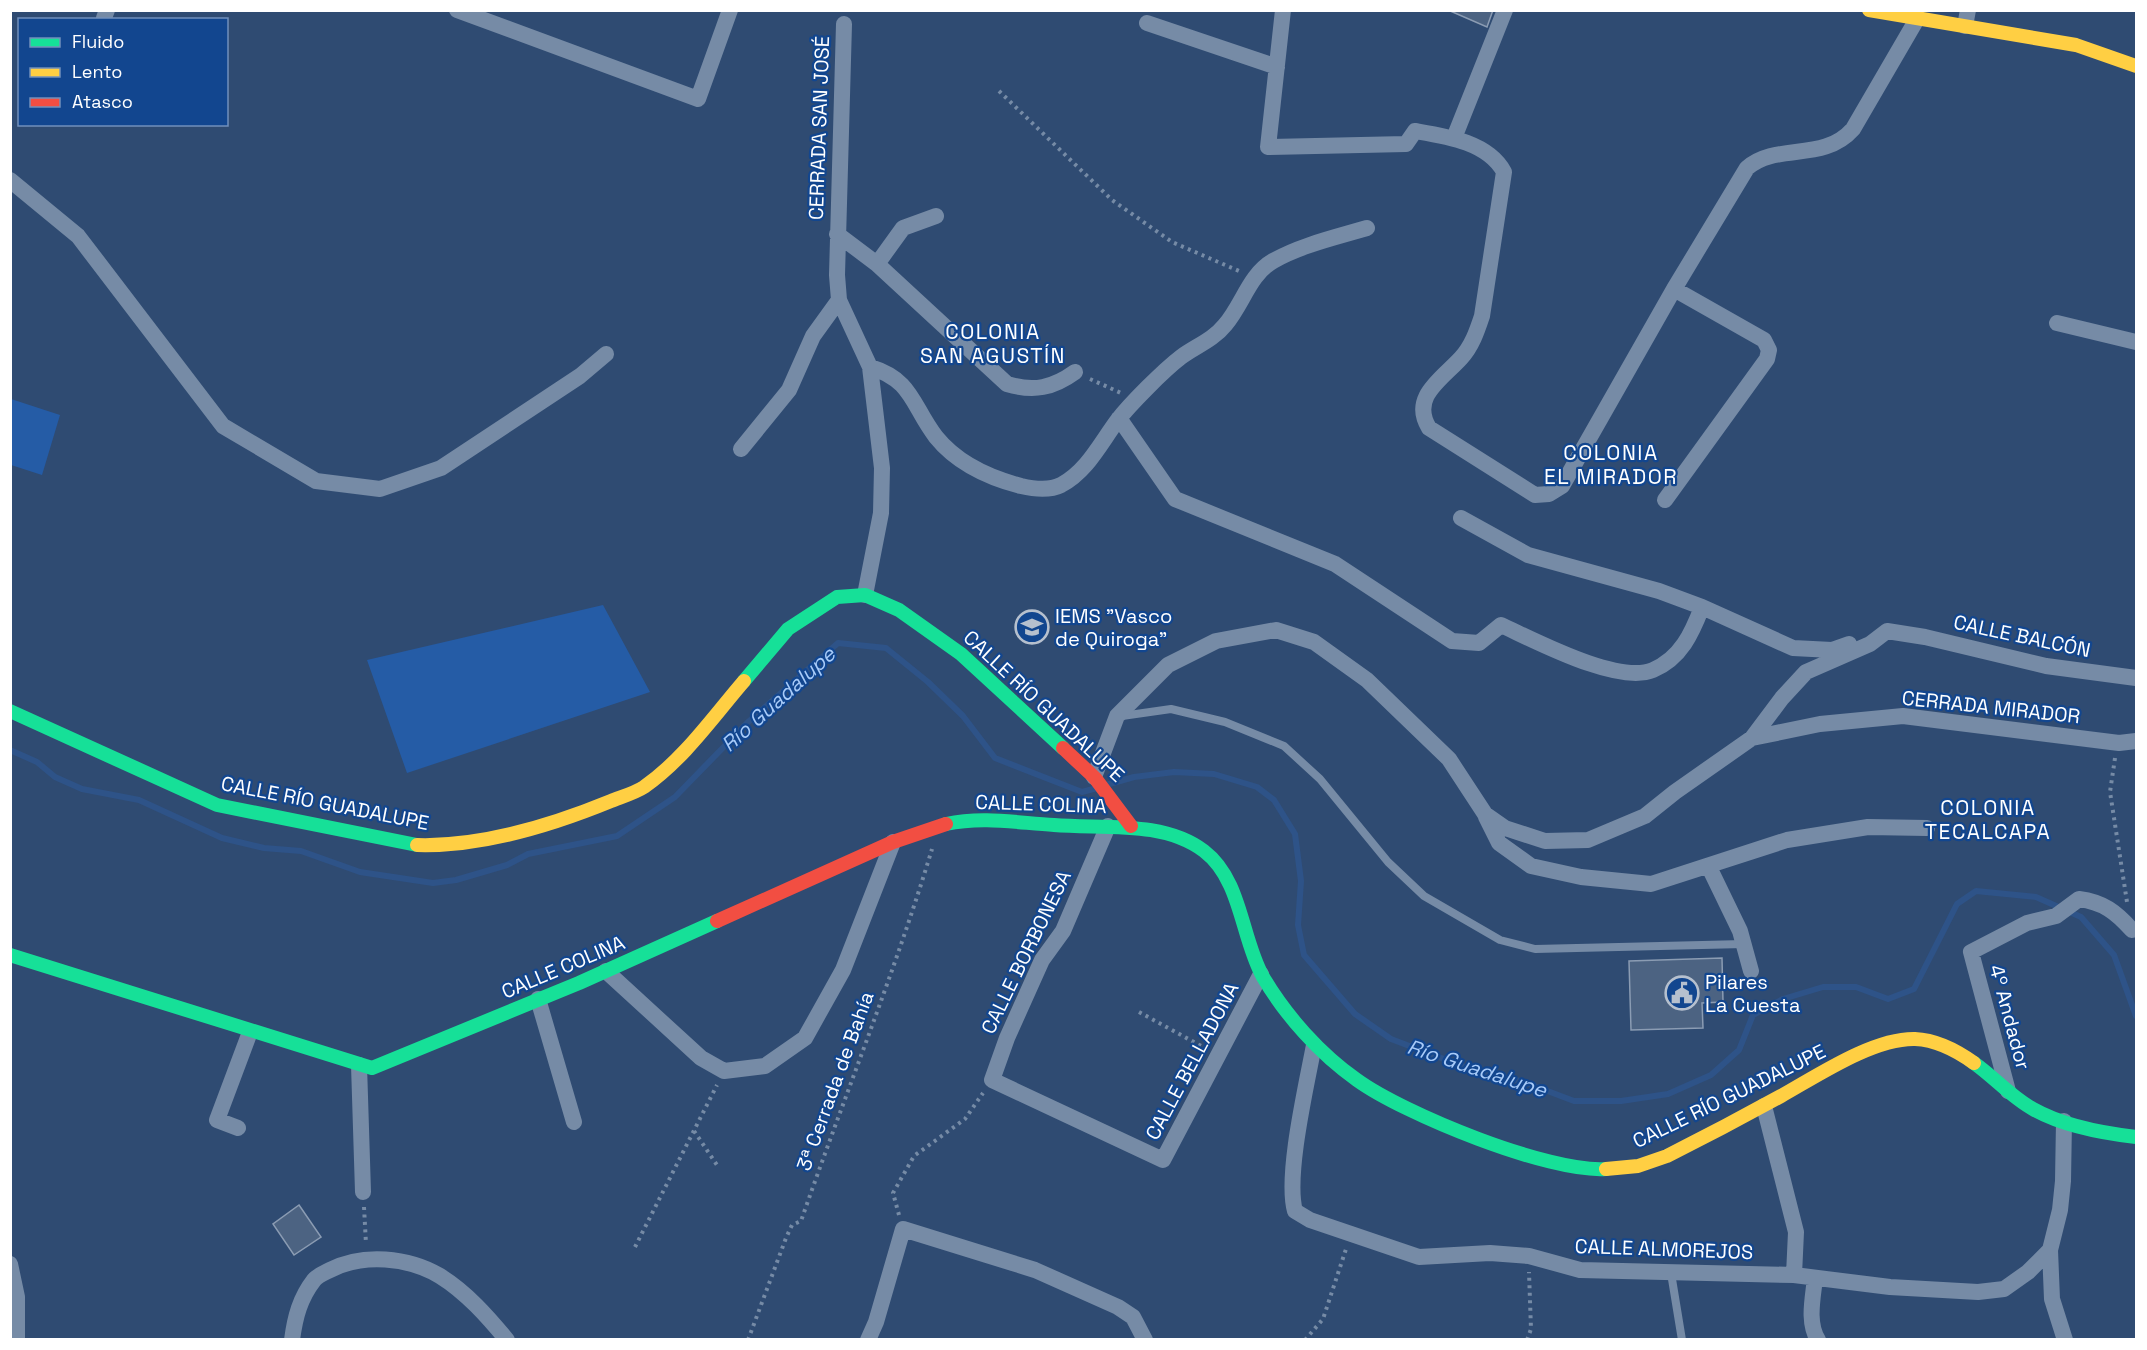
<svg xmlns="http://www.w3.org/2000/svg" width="2147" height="1350" viewBox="0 0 2147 1350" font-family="'Space Grotesk',sans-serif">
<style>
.green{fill:#255ca6}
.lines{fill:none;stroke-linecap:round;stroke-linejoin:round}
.stream{stroke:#2e5388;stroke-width:6}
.building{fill:#4c6382;stroke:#8b9cb3;stroke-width:1.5}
.path{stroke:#768ba6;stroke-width:4;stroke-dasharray:3 4.5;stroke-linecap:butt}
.lane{stroke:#768ba6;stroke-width:8}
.street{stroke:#768ba6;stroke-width:16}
.fast{stroke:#16e098;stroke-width:14}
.slow{stroke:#ffcf43;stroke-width:14}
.jam{stroke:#f24e42;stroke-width:14}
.labels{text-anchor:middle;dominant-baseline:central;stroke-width:4.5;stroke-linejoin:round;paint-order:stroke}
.street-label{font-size:20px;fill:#fff;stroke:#12468f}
.poi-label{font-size:20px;fill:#fff;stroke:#12468f;text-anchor:start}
.neighbourhood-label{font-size:21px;letter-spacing:1.5px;fill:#fff;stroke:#12468f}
.water-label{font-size:21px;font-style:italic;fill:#a8cbf9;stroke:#12468f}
</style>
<rect width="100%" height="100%" fill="#2f4b72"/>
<path class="green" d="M11,399l49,16 -18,60 -31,-10z
M603,605l47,87 -243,81 -40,-113z"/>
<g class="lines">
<path class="stream" d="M10,750l27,12 18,15 27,12 57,11 83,38 42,10 37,3 59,21 73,11 23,-3 51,-15 21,-11 89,-18 58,-39 72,-74 91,-80 48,5 42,34 35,34 32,42 87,34 15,-4
M1106,785l28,-8 40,-5 40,2 43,13 17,13 21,34 6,47 -3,44 6,30 51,59 36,25 90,34 40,8 53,20h47l47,-7 43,-19 28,-25 14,-35 30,-16 40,-12h33l32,12 26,-10 43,-85 19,-13 60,6 45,20 33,38 22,61"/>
</g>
<path class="building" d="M1448,10h45l-6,17z
M1722,958l1,44 -21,1 1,25 -72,2 -2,-69z
M299,1205l22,32 -27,18 -21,-31z"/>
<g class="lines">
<path class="path" d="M999,91l113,109 60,42 67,29
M1090,379l31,14
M2115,758l-5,34 17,110
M1139,1012l64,35
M694,1131l25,37
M364,1207l2,37
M899,1215l-6,-22 21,-37 51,-37 18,-26
M635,1247l82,-162
M748,1340l38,-102 6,-13 9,-4c43,-124 93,-246 131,-372
M1305,1340l18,-21 23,-70
M1527,1340l4,-11 -2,-57"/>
<path class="lane" d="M1122,716l49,-7 54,13 59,24 36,33 68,83 36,34 76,44 35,9 209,-5
M1671,1273l11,67"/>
<path class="street" d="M457,10l241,89 32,-89
M1283,10l-15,137 138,-3 9,-13c30,5 73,11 89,41l-22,144c-5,15 -10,30 -21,42 -19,21 -51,39 -32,70l106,67 14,-1 13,-8 112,-197 73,-121c30,-26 76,-5 106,-39l64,-110
M104,18l3,-8
M1147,23l130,44
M844,24l-7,251 2,25 31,67 12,101 -1,45 -16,82
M1965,26l3,-16
M1454,138l51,-128
M10,180l68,56 145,190 93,55 64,8 61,-21 139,-92 26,-22
M837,234l40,30 130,120c27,8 46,4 68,-12
M877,264l26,-36 33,-12
M2057,323l79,19
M870,367c43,13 42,39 66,70 21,26 54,41 85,49 13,3 28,5 40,-1 26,-14 39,-41 56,-64 13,-17 47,-51 64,-64 15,-11 32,-17 44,-32 18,-21 24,-50 48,-64 28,-16 64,-24 94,-33
M1119,418l56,81 160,65 117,77 27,2 22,-18c33,15 117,60 152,45 28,-12 39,-37 49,-63
M741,449l48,-59 24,-54 26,-36
M1665,500l102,-141 2,-9 -5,-10 -90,-51
M1461,518l67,37 131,36 43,16 91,41 39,2 17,-6
M1752,738l68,-14 83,-8 216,27 17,-2
M1094,777l23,-61 51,-51 48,-24 60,-11 38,12 53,38 82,79 36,55 20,14 40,13 43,-1 57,-24 30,-24 77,-54 30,-40 24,-26 64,-28 17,-13 38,6 121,29 90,12
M1486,817l13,26 32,23 50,11 70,7 136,-44 81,-13 59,1
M1108,826l-45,105 -21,29 -35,78 -15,42 171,80 98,-186
M1709,867l31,64 11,40
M606,971l95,87 23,13 41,-5 40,-28 38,-68 50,-128
M538,999l36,123
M1314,1045c-7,38 -29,131 -19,166l15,9 109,37 71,-4 39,3 51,14 214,5 96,12 88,5 26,-3 24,-17 22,-22
M359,1065l4,127
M2008,1091l-37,-139 56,-29 29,-7 23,-17c24,3 37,13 53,31
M1764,1106l32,126 -2,43
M2064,1121l-1,60 -3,29 -10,40 2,49 13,41
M238,1128l-21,-8 33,-88
M10,1264l7,33v43
M1815,1278c-2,20 -8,44 3,62
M292,1340c3,-23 8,-42 22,-60 4,-5 10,-7 16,-10 33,-17 78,-13 110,6 26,16 48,41 67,64
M868,1340l8,-18 27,-93 132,41 83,37 15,10 12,23"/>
<path class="fast" d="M744,681l44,-52 49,-32 28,-2 34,15 62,44 102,94
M10,711l207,94 200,40
M946,824c37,-8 72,-1 108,1 49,4 109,-5 150,26 38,29 37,87 59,126 23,39 57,77 94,103 47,34 192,93 249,89
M10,955l362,113 207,-85 138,-62
M1974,1063c20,14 37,34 59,46 30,17 68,24 103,28"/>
<path class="slow" d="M1869,10l207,35 60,21
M417,845c65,2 133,-19 194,-44 10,-4 24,-8 33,-14 40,-28 69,-70 100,-106
M1606,1169l32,-3 29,-10c38,-19 76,-39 114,-60 36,-20 92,-58 134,-57 22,1 41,11 59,24"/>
<path class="jam" d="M1063,748l32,30 36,48
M717,921l176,-79 53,-18"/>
</g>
<defs>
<g id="school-ring" transform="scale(1.725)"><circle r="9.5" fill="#12468f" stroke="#b6c0ce" stroke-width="1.5"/><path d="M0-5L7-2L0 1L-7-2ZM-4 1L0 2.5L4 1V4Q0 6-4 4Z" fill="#b6c0ce"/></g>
<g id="civic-ring" transform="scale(1.725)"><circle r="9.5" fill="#12468f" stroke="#b6c0ce" stroke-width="1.5"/><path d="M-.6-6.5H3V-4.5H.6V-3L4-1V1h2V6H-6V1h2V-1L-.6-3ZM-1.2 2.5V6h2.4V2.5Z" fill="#b6c0ce"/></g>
</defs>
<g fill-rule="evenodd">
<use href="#school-ring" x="1032" y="627"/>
<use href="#civic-ring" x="1682" y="993"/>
</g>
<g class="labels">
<g class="street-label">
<text transform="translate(819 128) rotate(-88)">CERRADA SAN JOSÉ</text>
<text transform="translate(2022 636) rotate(12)">CALLE BALCÓN</text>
<text transform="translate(1044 706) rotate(43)">CALLE RÍO GUADALUPE</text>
<text transform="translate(1991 707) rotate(6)">CERRADA MIRADOR</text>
<text transform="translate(325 803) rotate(11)">CALLE RÍO GUADALUPE</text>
<text transform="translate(1041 804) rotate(2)">CALLE COLINA</text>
<text transform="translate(1026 952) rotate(-64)">CALLE BORBONESA</text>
<text transform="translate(563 967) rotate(-23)">CALLE COLINA</text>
<text transform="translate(2010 1017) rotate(75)">4º Andador</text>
<text transform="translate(1192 1061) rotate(-62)">CALLE BELLADONA</text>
<text transform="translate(835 1081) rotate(-70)">3ª Cerrada de Bahía</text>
<text transform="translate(1729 1096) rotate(-26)">CALLE RÍO GUADALUPE</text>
<text transform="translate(1664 1249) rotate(2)">CALLE ALMOREJOS</text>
</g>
<g class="poi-label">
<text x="1055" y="616">IEMS "Vasco<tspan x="1055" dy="23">de Quiroga"</tspan></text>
<text x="1705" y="982">Pilares<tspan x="1705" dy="23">La Cuesta</tspan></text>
</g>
<g class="neighbourhood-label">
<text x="993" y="331">COLONIA<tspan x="993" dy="24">SAN AGUSTÍN</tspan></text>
<text x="1611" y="452">COLONIA<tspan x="1611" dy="24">EL MIRADOR</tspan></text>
<text x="1988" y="807">COLONIA<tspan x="1988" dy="24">TECALCAPA</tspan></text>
</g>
<g class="water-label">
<text transform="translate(778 699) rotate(-42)">Río Guadalupe</text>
<text transform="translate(1477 1068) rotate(18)">Río Guadalupe</text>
</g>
</g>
<rect width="2147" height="1350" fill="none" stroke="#ffffff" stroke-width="24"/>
<rect x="18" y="18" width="210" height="108" fill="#12468f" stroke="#7190bc" stroke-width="1.5"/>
<rect x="30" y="38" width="30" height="9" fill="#16e098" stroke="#7190bc" stroke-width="1.5"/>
<text x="72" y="48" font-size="18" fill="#ffffff">Fluido</text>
<rect x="30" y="68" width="30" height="9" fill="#ffcf43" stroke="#7190bc" stroke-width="1.5"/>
<text x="72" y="78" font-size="18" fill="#ffffff">Lento</text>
<rect x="30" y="98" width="30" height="9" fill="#f24e42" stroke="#7190bc" stroke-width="1.5"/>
<text x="72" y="108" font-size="18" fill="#ffffff">Atasco</text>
</svg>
